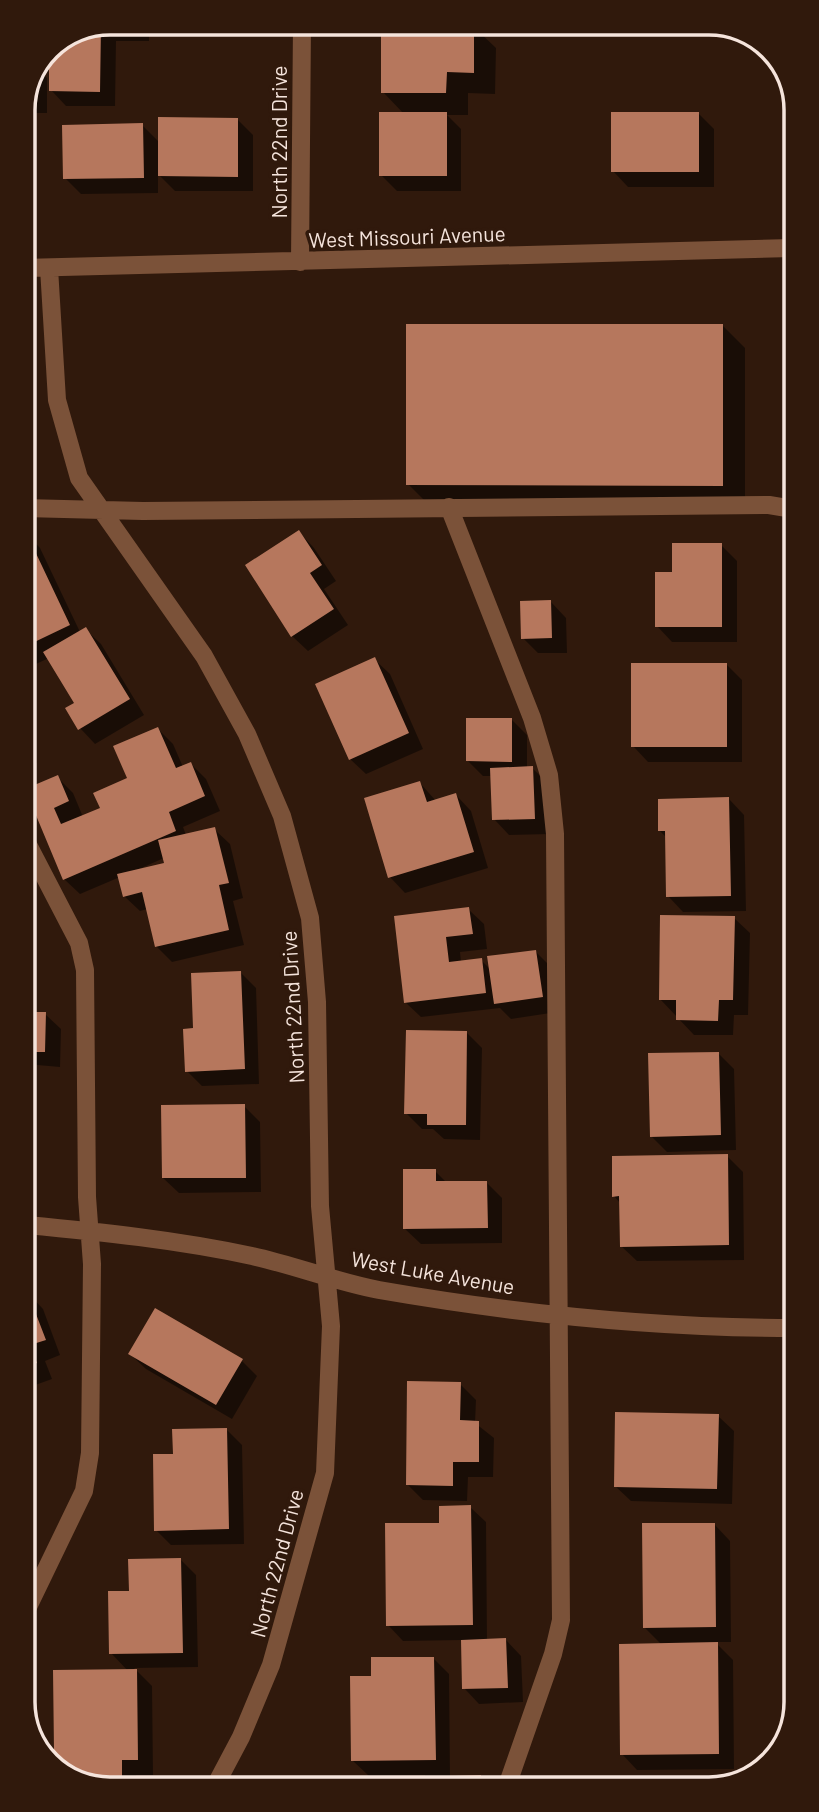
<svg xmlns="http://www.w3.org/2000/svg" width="819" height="1812" viewBox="0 0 819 1812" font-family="Barlow,sans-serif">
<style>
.shadow{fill:#0007;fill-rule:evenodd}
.building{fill:#b6775d}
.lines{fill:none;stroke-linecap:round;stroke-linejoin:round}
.minor{stroke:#7b5239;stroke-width:18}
.labels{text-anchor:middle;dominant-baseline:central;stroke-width:7;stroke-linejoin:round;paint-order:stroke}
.street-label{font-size:21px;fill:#f5e4dc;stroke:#30190c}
.rim{fill:none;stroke:#f5e4dc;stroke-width:3.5}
</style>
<rect width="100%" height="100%" fill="#30190c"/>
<path class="shadow" d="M110,23h39v18h-33l-1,65h-49l-15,-16v-43z
M473,26l23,22 -1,46 -27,-1v22h-21l14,14v62h-64l-16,-16 23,-61 -21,-22z
M39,70l8,8v35h-24v-8z
M699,114l15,15v58h-86l-15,-16z
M238,120l15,15v56h-78l-17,-17v19l-77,1 -16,-16 77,-53 18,18z
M23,142l2,1 -1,52h-1z
M723,326l22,22v159l-315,-1 -22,-22z
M25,532l15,16 40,84 5,-3 16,15 43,71 -49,29 -15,-16 -3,-25 -28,-45 -24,11z
M299,532l15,16 22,33 -12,8 24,36 -40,26 -16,-15z
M721,545l16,16v81h-65l-15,-16 17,-52z
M551,602l15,16 1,35h-29l-15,-15z
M374,659l16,15 33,75 -57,25 -16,-15z
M727,665l15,15v82h-94l-15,-16z
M512,720l15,15v33h5l16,15 2,51 -41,1 -15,-16 -2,-43h-9l-16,-16z
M158,729l15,15 10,23 8,-3 15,15 14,32 -37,16 3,8 28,-6 16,15 13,54 -10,3 11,44 -72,17 -16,-16 -9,-37 -7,2 -16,-15 -4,-19 -40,17 -16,-15 -38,-88 31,-14 16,16 10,24 19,-9 27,-29zM164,858l2,6 -26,6 -1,-1z
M420,783l16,18 20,-6 15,16 17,57 -83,25 -15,-16z
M729,799l15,16 2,96 -63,1 -15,-16 -1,-58 -7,-7z
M468,909l16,15 3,25 -27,3 1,10 20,-2 10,10 45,-18 15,15 6,45 -46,7 -11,-11 -79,9 -16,-15 -9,-84z
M734,918l16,15 -2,82h-14l-1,20h-39l-34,-36z
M240,972l16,16 3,96 -57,2 -15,-15 8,-41z
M25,999l1,15h19l16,15 -1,38 -34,-3z
M466,1032l16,16 -2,92 -36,-1 -11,-10h-11l-16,-16z
M719,1054l15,15 2,81 -69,2 -16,-16z
M26,1104l5,5 -1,61h-4z
M244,1106l16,16 1,70 -82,1 -16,-15z
M727,1156l16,16 1,88 -107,1 -16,-15 -1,-43 -6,-7z
M435,1171l12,12 39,-1 16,16v45l-81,1 -16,-15z
M28,1293l15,16 17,46 -15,6 7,18 -25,9z
M130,1354l112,7 15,15 -25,43 -86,-50z
M460,1384l16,16 -1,23 19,15 -1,39h-25l-1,24 -44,-1 -15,-15z
M718,1416l16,15 -2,73 -101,-3 -16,-15z
M227,1430l15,15 2,99 -73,1 -15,-15 19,-74z
M27,1435l5,5 -5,17z
M470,1507l16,15 1,119 19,-1 15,16 2,46 -44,2 -15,-16 -2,-48 -59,1 -15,-16 53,-100z
M715,1525l15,16 1,101h-16l18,18 1,109 -97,1 -15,-16 40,-109 -18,-18z
M181,1560l15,15 2,92 -64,1 18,18 1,89h-17v14h-32l-47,-18 -14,-18h13l72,-82 -17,-18z
M433,1658l16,16 1,104 30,-1 9,9 -63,1 -1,-12 -56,1 -16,-15 20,-83z"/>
<path class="building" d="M381,23l93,1v49l-27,-1 -1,21h-65z
M101,26l-1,66 -51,-1v-43z
M379,112h68v64h-68z
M611,112h88v60h-88z
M158,117l80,1v59l-80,-1z
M143,123l1,55 -81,1 -1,-54z
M406,324h317v162l-317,-1z
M24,528l46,97 -46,22z
M299,530l23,35 -12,8 24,36 -43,28 -46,-72z
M672,543h50v84h-67v-55h17z
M551,600l1,38 -31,1 -1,-38z
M86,627l44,72 -52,31 -13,-22 9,-5 -31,-51z
M375,657l34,76 -60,27 -34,-76z
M631,663h96v84h-96z
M466,718h46v44l-46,-1z
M158,727l18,41 15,-6 14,34 -36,16 7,19 -113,49 -38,-91 33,-14 11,26 -15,7 7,16 39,-16 -7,-15 34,-15 -14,-32z
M533,766l2,53 -43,1 -2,-52z
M420,781l7,21 29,-9 18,59 -86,26 -24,-80z
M729,797l2,99 -65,1 -1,-66h-7v-32z
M215,827l14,56 -10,2 10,45 -74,17 -13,-55 -19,5 -6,-23 47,-11 -6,-23z
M469,907l4,27 -27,3 3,25 33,-4 4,35 -82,10 -10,-87z
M660,915l75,1 -2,84h-14l-1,21 -42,-1v-20h-17z
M536,950l7,47 -49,7 -7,-48z
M241,971l4,98 -60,3 -2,-43 10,-1 -2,-55z
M25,1012h21l-1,40h-19z
M406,1030l61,1 -1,94h-39v-11h-23z
M719,1052l2,83 -71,2 -2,-84z
M245,1104l1,74h-84l-1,-73z
M728,1154l1,91 -109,2 -1,-51 -7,1v-41z
M403,1169h33v12h51l1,47 -85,1z
M26,1288l20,52 -16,5 7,18 -11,4z
M155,1308l88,51 -27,46 -88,-51z
M407,1381l54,1 -1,38 19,1v41h-26v24l-47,-1z
M615,1412l104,2 -2,75 -103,-2z
M227,1428l2,101 -75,2 -1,-77h20l-1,-25z
M471,1505l2,120 -87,1 -1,-103h54v-17z
M642,1523h73l1,104 -73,1z
M181,1558l2,95 -74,1 -1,-63h21l-1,-32z
M506,1638l2,50 -46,1 -1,-49z
M718,1642l1,112 -99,1 -1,-111z
M371,1657h63l2,103 -85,1 -1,-85h21z
M137,1669l1,91h-16v19l-42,1 -23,-9 -15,-20h12l-1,-81z
M481,1775v11l-57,1v-10z
M643,1780l76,2v3h-77z
M314,1782h39v5l-39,1z"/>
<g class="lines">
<path class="minor" d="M300,262l2,-239
M23,268l769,-20
M49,268l8,132 22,78 125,178 43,78 35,82 28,102 7,84 3,204 11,120 -6,147 -54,192 -30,72 -27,51
M449,507l83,211 17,57 6,59 6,786 -8,34 -46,132
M24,508l119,3 626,-6 24,4
M25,839l54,104 6,27 2,227 5,67 -2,189 -6,38 -57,118
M26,1225c75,7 152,15 226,31 42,9 84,26 127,34 138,24 276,38 416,38"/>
</g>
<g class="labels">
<g class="street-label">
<text transform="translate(278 142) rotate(-90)">North 22nd Drive</text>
<text transform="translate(407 236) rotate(-2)">West Missouri Avenue</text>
<text transform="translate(292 1007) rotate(-93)">North 22nd Drive</text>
<text transform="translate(433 1272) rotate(10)">West Luke Avenue</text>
<text transform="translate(276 1563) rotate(-75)">North 22nd Drive</text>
</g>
</g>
<path d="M0 0H819V1812H0ZM110 35H709A75 75 0 0 1 784 110V1702A75 75 0 0 1 709 1777H110A75 75 0 0 1 35 1702V110A75 75 0 0 1 110 35Z" fill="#30190c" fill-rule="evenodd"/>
<path class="rim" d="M110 35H709A75 75 0 0 1 784 110V1702A75 75 0 0 1 709 1777H110A75 75 0 0 1 35 1702V110A75 75 0 0 1 110 35Z"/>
</svg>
